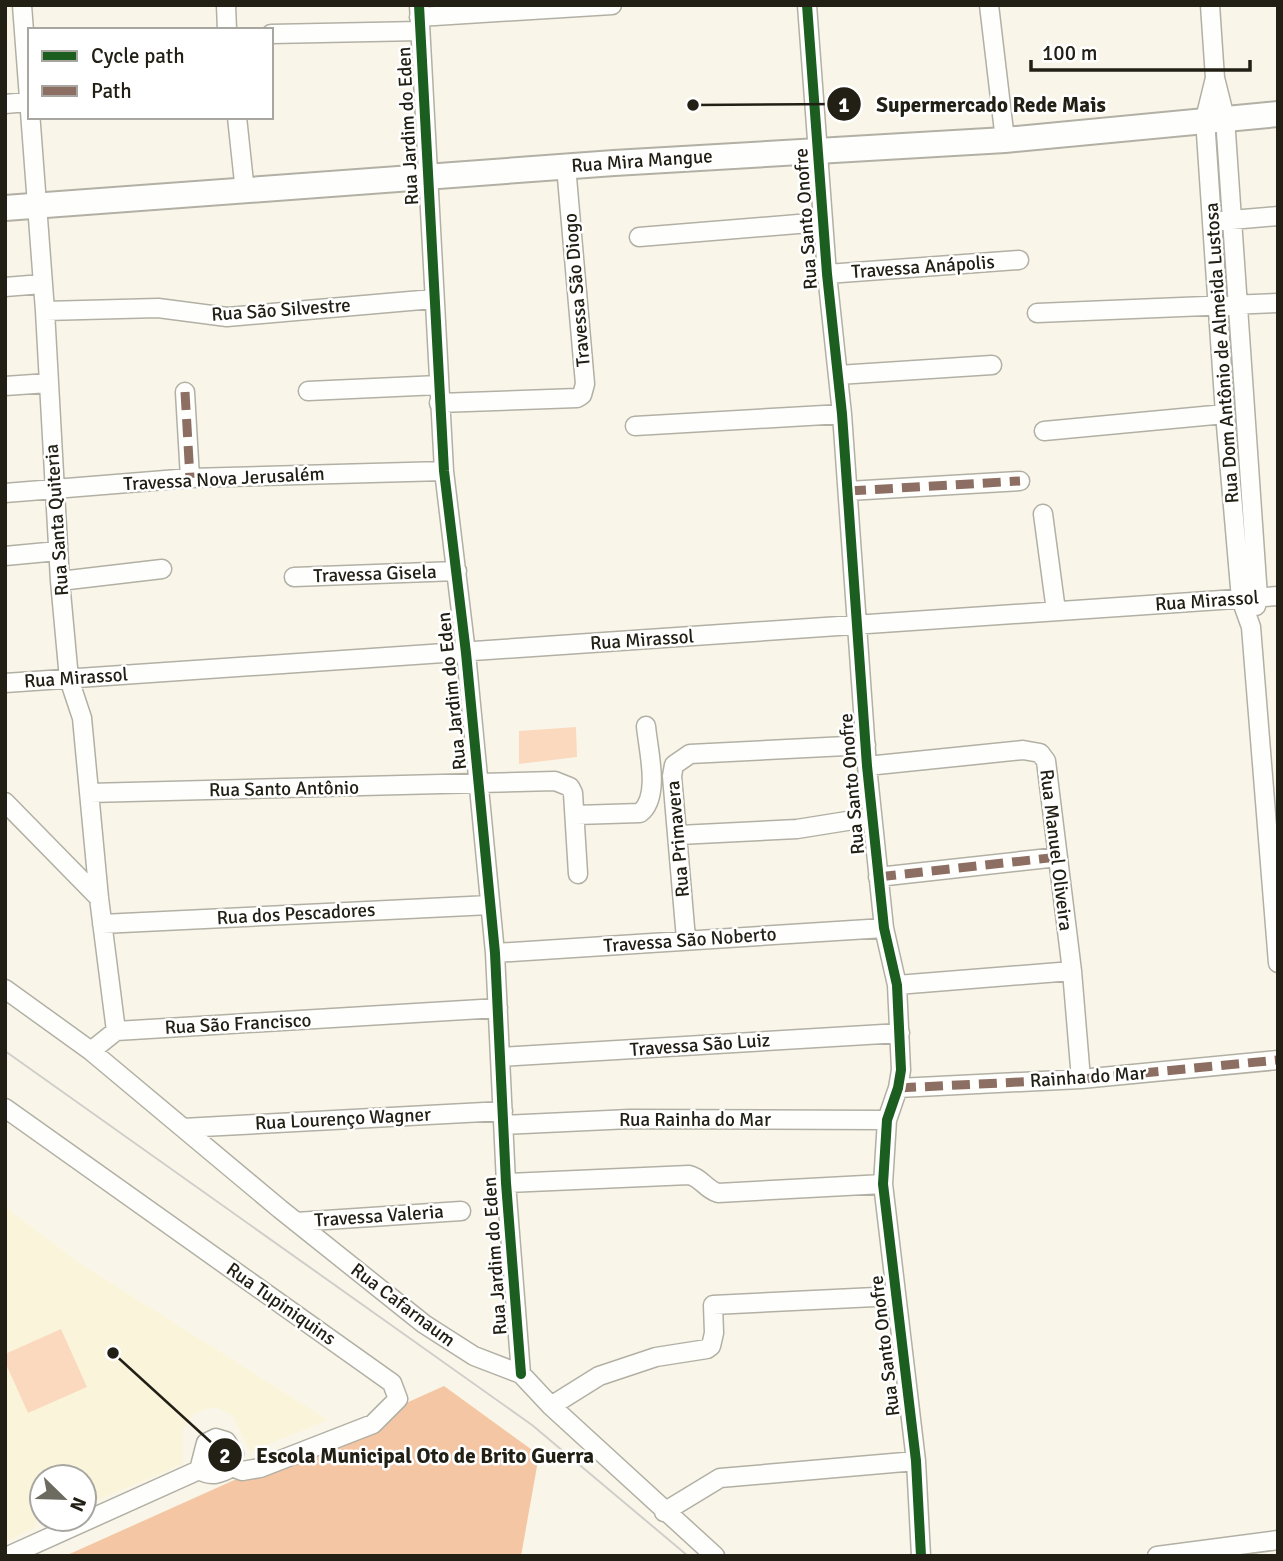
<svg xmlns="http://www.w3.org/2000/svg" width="1283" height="1561" viewBox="0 0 1283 1561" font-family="Signika,sans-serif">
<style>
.built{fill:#faf5da}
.green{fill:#fbd9bf}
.forest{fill:#f4c6a3}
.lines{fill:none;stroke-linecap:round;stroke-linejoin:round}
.street-casing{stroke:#b2b0a4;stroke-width:21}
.secondary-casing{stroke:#b2b0a4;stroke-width:28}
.street{stroke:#fefefc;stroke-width:18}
.secondary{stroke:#fefefc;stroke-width:24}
.tram{stroke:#cfceca;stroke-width:2}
.quiet{stroke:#8d6e63;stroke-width:9;stroke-dasharray:18 9;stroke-linecap:butt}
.cycleway-casing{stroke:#fff;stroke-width:15}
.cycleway{stroke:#1b5e20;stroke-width:10}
.labels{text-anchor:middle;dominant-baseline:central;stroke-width:5;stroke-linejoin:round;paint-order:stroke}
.street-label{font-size:19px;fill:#222015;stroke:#fff}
.leader{fill:none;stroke:#222015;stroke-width:2.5}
.callout-dot{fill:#222015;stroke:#fff;stroke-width:2.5}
.mark-label{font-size:21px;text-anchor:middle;font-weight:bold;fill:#fff}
.callout-label{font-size:21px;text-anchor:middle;font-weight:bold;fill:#222015;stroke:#fff;stroke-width:5;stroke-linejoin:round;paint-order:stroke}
</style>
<rect width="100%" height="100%" fill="#f9f6e9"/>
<path class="built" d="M5,1207l76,57 247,156 -78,32 -17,-36 -17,-9 -10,2 -12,5 -11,15v35l-99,42v-29h-42v33l-5,3 -2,15 -30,14z"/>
<path class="green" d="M576,727l1,30 -58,7v-33z
M61,1329l26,58 -59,26 -23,-51v-8z"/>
<path class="forest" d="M444,1386l95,69 -18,101h-456z"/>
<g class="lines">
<g class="street-casing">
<path id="street" d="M22,5l23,306 15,270 9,98 13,39 17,180 17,133
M226,5l1,25
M419,5l25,466 22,182 29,300 11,230 15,191
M807,5l20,269 15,140 25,352 17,162 13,57 4,85 -3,18 -11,32 -4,64 33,277 5,95
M989,5l16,135
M1210,5l5,73 10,40 33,479 -2,9
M419,17l193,-12
M271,34l149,-3
M1215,78l-10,41 20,295 16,185 10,28 27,336
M5,104l22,-2
M237,117l8,75
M1220,221l58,-5
M639,237l183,-15
M827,274l192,-14
M5,287l37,-3
M45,311l113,-3 69,9 206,-18
M1037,313l241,-10
M838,375l154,-10
M5,386l43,-3
M308,391l131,-6
M185,392l5,86
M439,403l138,-5 5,-3 3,-11 -19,-218
M635,426l207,-12
M1044,431l181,-17
M848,491l172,-10
M5,493l185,-15 254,-7
M1043,514l13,97
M5,556l53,-5
M294,577l163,-6
M60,581l102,-12
M5,683l1273,-87
M867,766l156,-16 17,3 6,8 26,210 9,108
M89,793l466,-12 15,6 3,6 5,81
M5,802l94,96
M576,815l64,-2c21,-16 8,-63 6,-87
M679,835l118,-6 75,-12
M878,877l180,-20
M102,924l388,-19
M686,939l-14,-163 2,-11 16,-11 176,-9
M495,953l389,-25
M897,985l175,-14
M5,989l86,62 189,158 144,115 50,32 47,18 30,32 164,150
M91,1051l25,-20 382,-23
M500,1057l400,-24
M898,1088l183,-9 197,-19
M5,1108l387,275 6,16 -25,25 -113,44 -18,3 -10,-4
M504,1125l126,-6 257,1
M183,1128l320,-17
M506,1183l183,-8c13,3 16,14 29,18l165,-9
M296,1222l165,-11
M551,1406l48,-30 57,-19 51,-8 4,-3 3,-13 -1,-28 183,-9
M664,1512l56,-34 196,-17
M8,1556l191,-86c12,7 22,4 33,-3l2,-13 -8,-13 -10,-3 -10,5 -7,27
M1157,1556l121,-16"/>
</g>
<g class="secondary-casing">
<path id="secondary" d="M5,208l609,-45 391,-23 273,-26"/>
</g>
<use href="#street" class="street"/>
<use href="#secondary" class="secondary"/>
<path class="tram" d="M5,1051l527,374 156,131"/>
<path class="quiet" d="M185,392l5,86
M848,491l172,-10
M878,877l180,-20
M898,1088l183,-9 197,-19"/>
<g class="cycleway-casing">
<path id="cycleway" d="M419,5l25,466 22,182 29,300 11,230 15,191
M807,5l20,269 15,140 25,352 17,162 13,57 4,85 -3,18 -11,32 -4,64 33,277 5,95"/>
</g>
<use href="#cycleway" class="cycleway"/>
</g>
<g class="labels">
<g class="street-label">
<text transform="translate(408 126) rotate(-93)">Rua Jardim do Eden</text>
<text transform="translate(642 161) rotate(-4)">Rua Mira Mangue</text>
<text transform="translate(806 219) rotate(-94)">Rua Santo Onofre</text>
<text transform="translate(923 267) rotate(-4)">Travessa Anápolis</text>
<text transform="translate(577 290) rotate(-95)">Travessa São Diogo</text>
<text transform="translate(281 310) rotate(-4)">Rua São Silvestre</text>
<text transform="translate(1222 353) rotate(-94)">Rua Dom Antônio de Almeida Lustosa</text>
<text transform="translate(224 479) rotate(-3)">Travessa Nova Jerusalém</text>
<text transform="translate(57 520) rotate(-94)">Rua Santa Quiteria</text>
<text transform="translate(375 574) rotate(-2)">Travessa Gisela</text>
<text transform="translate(1207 601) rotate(-4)">Rua Mirassol</text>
<text transform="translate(642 640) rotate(-4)">Rua Mirassol</text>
<text transform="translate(76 678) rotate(-4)">Rua Mirassol</text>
<text transform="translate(452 691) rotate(-96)">Rua Jardim do Eden</text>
<text transform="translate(852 784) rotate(-95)">Rua Santo Onofre</text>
<text transform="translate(284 789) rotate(-1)">Rua Santo Antônio</text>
<text transform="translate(678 839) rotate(-95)">Rua Primavera</text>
<text transform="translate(1056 850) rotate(83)">Rua Manuel Oliveira</text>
<text transform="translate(296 914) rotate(-3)">Rua dos Pescadores</text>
<text transform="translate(690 940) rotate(-4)">Travessa São Noberto</text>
<text transform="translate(238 1024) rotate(-3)">Rua São Francisco</text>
<text transform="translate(700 1045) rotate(-4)">Travessa São Luiz</text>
<text transform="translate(1088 1077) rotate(-4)">Rainha do Mar</text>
<text transform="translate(343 1119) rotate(-3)">Rua Lourenço Wagner</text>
<text x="695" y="1120">Rua Rainha do Mar</text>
<text transform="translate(379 1216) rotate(-4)">Travessa Valeria</text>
<text transform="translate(495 1256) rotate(-94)">Rua Jardim do Eden</text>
<text transform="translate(281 1304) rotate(35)">Rua Tupiniquins</text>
<text transform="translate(403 1305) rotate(37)">Rua Cafarnaum</text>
<text transform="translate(885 1346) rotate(-97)">Rua Santo Onofre</text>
</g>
</g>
<path class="leader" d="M693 105L844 104M113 1353L225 1455"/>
<g class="callout-dot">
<circle cx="693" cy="105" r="7"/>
<circle cx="113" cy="1353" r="7"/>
<circle cx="844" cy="104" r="18"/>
<circle cx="225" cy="1455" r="18"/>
</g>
<g class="mark-label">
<text x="844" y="112">1</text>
<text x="225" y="1463">2</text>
</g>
<g class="callout-label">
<text x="991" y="112">Supermercado Rede Mais</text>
<text x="425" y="1463">Escola Municipal Oto de Brito Guerra</text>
</g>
<rect width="1283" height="1561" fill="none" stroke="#222015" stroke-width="14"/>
<rect x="28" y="28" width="245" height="91" fill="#ffffff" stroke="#a7a6a1" stroke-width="2"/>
<rect x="42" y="51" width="35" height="10" fill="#1b5e20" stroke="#a7a6a1" stroke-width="2"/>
<text x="91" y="63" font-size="21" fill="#222015">Cycle path</text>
<rect x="42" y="86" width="35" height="10" fill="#8d6e63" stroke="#a7a6a1" stroke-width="2"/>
<text x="91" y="98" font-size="21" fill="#222015">Path</text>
<g transform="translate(63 1498) rotate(113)"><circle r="33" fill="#ffffff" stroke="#a7a6a1" stroke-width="2"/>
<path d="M0-5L12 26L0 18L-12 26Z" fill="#6d6b5f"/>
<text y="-10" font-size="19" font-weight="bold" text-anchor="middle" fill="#222015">N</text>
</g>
<path d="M1031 60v10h219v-10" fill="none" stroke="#222015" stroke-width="3.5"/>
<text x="1042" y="60" font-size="21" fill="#222015" stroke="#ffffff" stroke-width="5" paint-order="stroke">100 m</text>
</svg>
